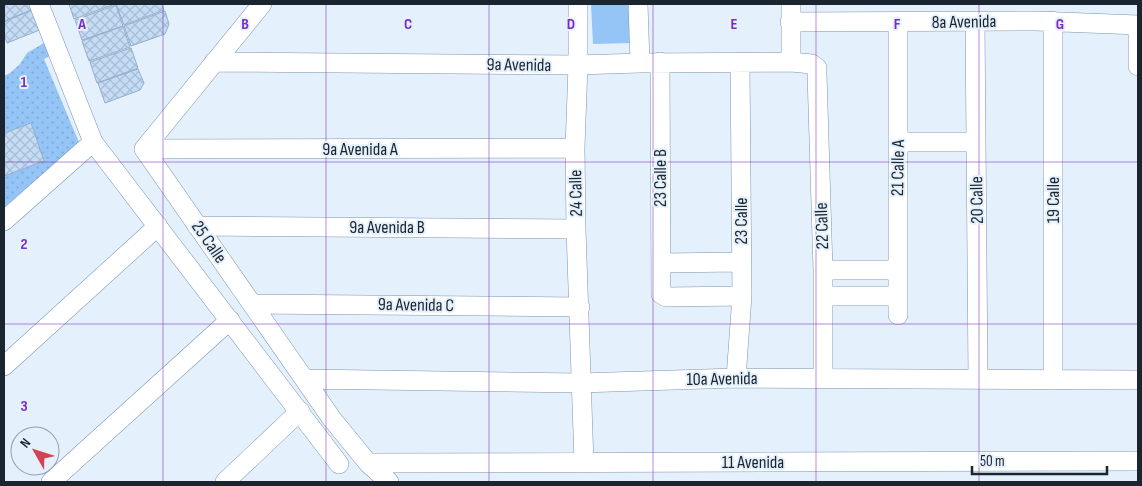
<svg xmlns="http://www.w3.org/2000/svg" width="1142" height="486" viewBox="0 0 1142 486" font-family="'Sofia Sans Condensed',sans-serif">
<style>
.park{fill:url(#park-dots)}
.pitch{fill:#94c5f6}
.building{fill:url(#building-cross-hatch);stroke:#94afcb}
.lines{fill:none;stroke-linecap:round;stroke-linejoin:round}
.minor-casing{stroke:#7b95af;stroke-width:20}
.minor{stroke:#fff;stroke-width:19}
.grid{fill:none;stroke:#7b2cbf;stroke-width:1;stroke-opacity:0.55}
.labels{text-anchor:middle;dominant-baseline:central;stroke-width:4;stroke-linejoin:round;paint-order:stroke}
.street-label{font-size:18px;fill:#1b2530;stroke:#e4f0fb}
.grid-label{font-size:16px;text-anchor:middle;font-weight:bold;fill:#7b2cbf;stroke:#e4f0fb;stroke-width:4;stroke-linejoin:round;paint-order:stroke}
</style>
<defs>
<pattern id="park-dots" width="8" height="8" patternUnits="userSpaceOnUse" patternTransform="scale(1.25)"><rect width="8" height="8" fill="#94c5f6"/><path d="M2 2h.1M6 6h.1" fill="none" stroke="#7fa9d3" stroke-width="1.8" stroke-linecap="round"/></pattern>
<pattern id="building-cross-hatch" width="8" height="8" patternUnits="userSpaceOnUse" patternTransform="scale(1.25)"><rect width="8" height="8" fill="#c4dcf5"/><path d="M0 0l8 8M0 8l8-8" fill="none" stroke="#a8bdd2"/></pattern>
</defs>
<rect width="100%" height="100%" fill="#e4f0fb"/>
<path class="park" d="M49,40l4,14 -9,5 36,86 -76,68v-137l6,-3 10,-9 7,-11z"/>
<path class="pitch" d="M591,4h39l1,39 -38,1z"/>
<path class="building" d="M4,4h33l2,3 -35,14z
M69,4h46l-41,15z
M116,4h46l2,6 -40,15z
M116,5l7,21 -41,14 -7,-20z
M39,7l8,20 -40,16 -3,-8v-13z
M165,11l4,13 -4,10 -34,12 -7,-20z
M123,26l7,21 -41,14 -7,-20z
M131,48l7,20 -41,15 -7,-21z
M138,69l6,14 -4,7 -35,13 -7,-20z
M31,123l13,38 -40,15v-43z"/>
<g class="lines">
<g class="minor-casing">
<path id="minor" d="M39,4l54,138 246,322
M578,4v61l-3,83 1,81 8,234
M638,4l2,59
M791,4v58
M1053,21v359
M790,22l246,-1 102,4
M975,22l3,356
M1138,25v41
M214,62l364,3 62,-2 151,-1 21,2 5,4v6l6,196v109
M660,62l1,232 5,3 76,-1
M898,142h78
M144,149l431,-1
M144,149l188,270 36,44 21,19
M144,149l118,-145
M4,221l89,-79
M197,226l379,3
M661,263l80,-1
M823,270h74
M823,296h75
M252,304l328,3
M898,315v-293
M4,366l154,-140
M736,378l6,-82 -2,-233
M305,379l275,4 156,-5 402,2
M368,463l770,-2
M51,482l179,-162
M225,482l75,-71"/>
</g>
<use href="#minor" class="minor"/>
</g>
<path class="grid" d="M163,4v478M326,4v478M489,4v478M653,4v478M816,4v478M979,4v478M4,162h1134M4,324h1134"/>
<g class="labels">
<g class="street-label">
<text transform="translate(964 22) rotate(-1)">8a Avenida</text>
<text transform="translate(519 65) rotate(1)">9a Avenida</text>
<text x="360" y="149">9a Avenida A</text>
<text transform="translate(898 168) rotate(-89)">21 Calle A</text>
<text transform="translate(660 178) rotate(-90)">23 Calle B</text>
<text transform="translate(576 193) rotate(-91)">24 Calle</text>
<text transform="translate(977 200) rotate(-91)">20 Calle</text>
<text transform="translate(1053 200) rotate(-90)">19 Calle</text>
<text transform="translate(741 221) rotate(-90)">23 Calle</text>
<text transform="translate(822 226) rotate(-92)">22 Calle</text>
<text x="387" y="227">9a Avenida B</text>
<text transform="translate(209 242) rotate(55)">25 Calle</text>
<text transform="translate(416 305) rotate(1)">9a Avenida C</text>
<text transform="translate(722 379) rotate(-1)">10a Avenida</text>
<text x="753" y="462">11 Avenida</text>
</g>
</g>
<g class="grid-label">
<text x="82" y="29">A</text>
<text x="245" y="29">B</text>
<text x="408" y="29">C</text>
<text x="571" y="29">D</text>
<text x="734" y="29">E</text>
<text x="897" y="29">F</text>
<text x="1060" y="29">G</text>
<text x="24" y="87">1</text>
<text x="24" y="249">2</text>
<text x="24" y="411">3</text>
</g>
<rect width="1142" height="486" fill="none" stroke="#1b2530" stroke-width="10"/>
<g transform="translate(35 451) rotate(309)"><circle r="24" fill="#e4f0fb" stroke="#949faa"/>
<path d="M0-4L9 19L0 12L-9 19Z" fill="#d34352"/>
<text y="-8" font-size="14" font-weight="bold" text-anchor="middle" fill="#1b2530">N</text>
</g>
<path d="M972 466v8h135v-8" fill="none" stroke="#1b2530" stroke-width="2.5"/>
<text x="980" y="466" font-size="15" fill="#1b2530" stroke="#e4f0fb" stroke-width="4" paint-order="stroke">50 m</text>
</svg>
